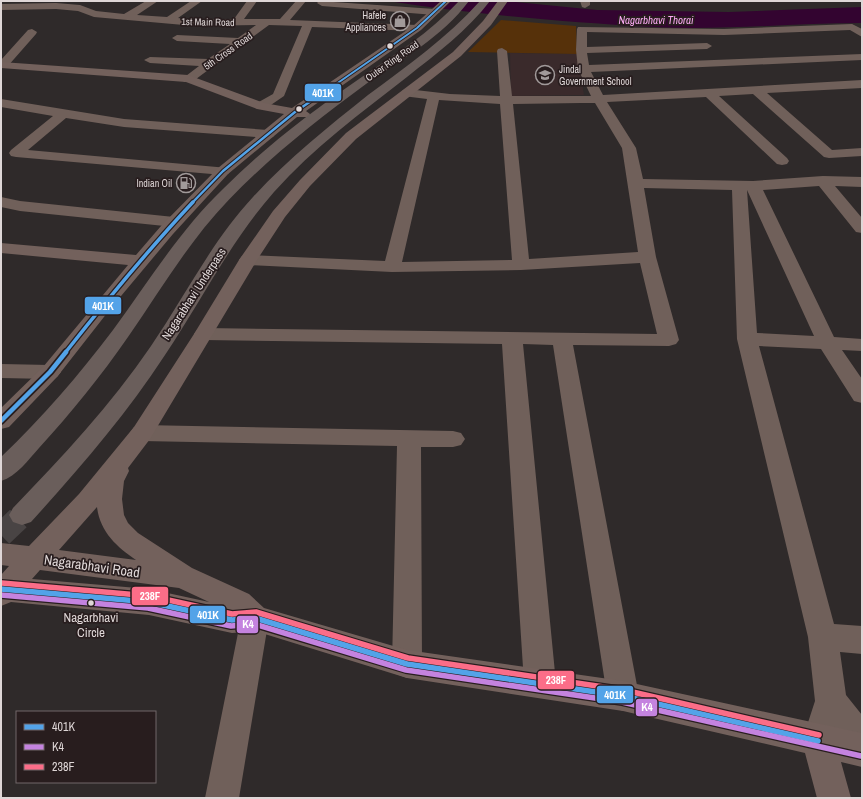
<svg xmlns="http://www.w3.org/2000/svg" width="863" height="799" viewBox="0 0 863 799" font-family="'Archivo Narrow',sans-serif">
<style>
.built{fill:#3a2a2b}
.green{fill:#56310a}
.water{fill:#330430}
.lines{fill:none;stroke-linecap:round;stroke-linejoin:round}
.highway-tunnel{stroke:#494444;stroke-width:24;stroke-dasharray:24 12;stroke-linecap:butt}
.street{fill:#70605a;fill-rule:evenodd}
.secondary{fill:#73615c;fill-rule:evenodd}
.highway{fill:#6a5e5b;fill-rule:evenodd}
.bus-1-far4-casing{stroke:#281d1e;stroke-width:3.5}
.bus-1-far3-casing{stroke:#281d1e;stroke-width:4.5}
.bus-1-far2-casing{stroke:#281d1e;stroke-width:6}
.bus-1-far1-casing{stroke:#281d1e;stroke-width:8}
.bus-1-casing{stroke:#281d1e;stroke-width:8}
.bus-2-casing{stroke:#281d1e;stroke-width:8}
.bus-3-casing{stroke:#281d1e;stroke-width:8}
.bus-1-far4{stroke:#53a3e8;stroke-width:2}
.bus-1-far3{stroke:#53a3e8;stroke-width:2.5}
.bus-1-far2{stroke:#53a3e8;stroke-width:3.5}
.bus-1-far1{stroke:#53a3e8;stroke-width:4.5}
.bus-1{stroke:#53a3e8;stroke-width:5.5}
.bus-2{stroke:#c483df;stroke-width:5.5}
.bus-3{stroke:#fb6d88;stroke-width:5.5}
.bus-dot{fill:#dfd7d7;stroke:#281d1e;stroke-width:1.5}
.labels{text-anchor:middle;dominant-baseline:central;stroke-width:3.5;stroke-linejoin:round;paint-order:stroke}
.far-poi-label{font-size:10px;fill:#dfd7d7;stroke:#281d1e;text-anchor:end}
.far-street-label{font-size:10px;fill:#dfd7d7;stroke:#281d1e}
.far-water-label{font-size:11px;font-style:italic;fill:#fbaaf4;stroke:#281d1e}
.street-label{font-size:12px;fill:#dfd7d7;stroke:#281d1e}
.near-bus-label{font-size:13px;fill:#dfd7d7;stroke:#281d1e}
.near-street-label{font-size:14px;fill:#dfd7d7;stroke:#281d1e}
.line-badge{stroke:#281d1e;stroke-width:1.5}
.badge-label{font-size:11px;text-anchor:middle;font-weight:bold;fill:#fff}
</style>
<rect width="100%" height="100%" fill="#2f2a2a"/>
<path class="built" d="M510,53l67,1 7,41 -73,1z"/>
<path class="green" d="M501,20l75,6 1,28 -109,-2z"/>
<path class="water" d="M388,1h118l91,9 132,2 133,-5v16c-56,0 -113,5 -169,5 -44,0 -87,-4 -130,-7 -59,-5 -117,-11 -175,-20z"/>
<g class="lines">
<path class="highway-tunnel" d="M1,535l21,-20"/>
<path class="street" d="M146,1h12l-21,14 30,2 24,-16h11l-24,17 17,2 39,-1 13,-18h10l-13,18h36l16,-18h10l-16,19 127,5 5,3 -5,3 -105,-4 -28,69 -19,13h-8l-2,-3 2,-3 16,-9 29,-68 -33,-1 -77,57h-8l-2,-3 17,-13 -49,-3 -6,-3 6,-3 58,2 22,-15 -53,-3 -5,-3 5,-3 61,3 18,-13 -61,1 -101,-9 -16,-6 -22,-2 -55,1v-6l55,-1 24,2 16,6 28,3z
M319,1l116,8 5,3 -5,3 -113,-9 -5,-3z
M580,1h10v4l-5,3 -3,-1z
M852,24l10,5v8l-12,-7 -126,5 -137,-3v15l120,-4 5,3 -5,3 -120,4 2,12 273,-11v6l-271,12 12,23 259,-15v8l-95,5 65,57 30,-2v8l-33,2 -5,-1 -71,-63 -34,2 68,62 2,3 -2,3 -5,1 -5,-1 -71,-67 -99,5 29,46 7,31 110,2 70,-5 39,1v10l-27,-1 27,32v15l-6,-1 -37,-46 -56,4 71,147 28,2v12l-20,-1 20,29v24l-8,-2 -33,-52 -62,-3 75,278 28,2v28l-22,-2 6,43 16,20v43l-12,-4 -14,-19 -6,18 -12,4 -12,-4 -4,-12 13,-40 -7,-64 -71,-298 -5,-149 -88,-2 12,69 23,83 -3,4 -7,2 -96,-1 66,351 -5,11 -11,4 -11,-4 -5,-11 -54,-351 -30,-1 33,339 -5,11 -11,4 -11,-4 -5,-11 -22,-339 -298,-4 -7,-2 -3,-4 3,-4 7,-2 453,6 -17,-71 -119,7 -129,2 -144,-7 -6,-1 -3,-4 3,-4 6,-1 137,6 42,-162 -24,-3 -2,-3 2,-3 4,-1 43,5 50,2 -3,-45 1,-2 4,-1 5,3 5,45h79l-13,-27 -2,-19 1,-21 1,-2 146,2zM439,100l61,4 12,156 -110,2zM581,103h14l27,45 16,104 -109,7 -16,-155zM747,190l67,146 -57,-3z
M32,29l5,3 -1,2 -29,33 -6,1v-8l27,-30z
M1,99l123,20 144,11 5,1 2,3 -2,3 -5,1 -144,-11 -58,-9 -38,32 200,18 2,3 -2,3 -5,1 -207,-18 -5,-1 -2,-3 2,-3 42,-34 -52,-9z
M1,197l19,4 154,16 6,2 2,3 -2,3 -6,2 -154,-16 -19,-4z
M1,364l49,1 7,2 4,5 -4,5 -7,2 -49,-1z
M142,425l311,6 8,2 4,6 -4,6 -8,2h-32l1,217 -4,10 -11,4 -11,-4 -4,-10 5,-218 -255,-5 -8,-2 -4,-6 4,-6z
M255,605l10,4 4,9 -30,180h-34l36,-180 4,-9z"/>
<path class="secondary" d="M441,1h10l-30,29 -115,81 4,3 -1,3h-12l-69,57 -55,60 -62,74 -54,69 -48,50 -8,2v-21l42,-41 85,-102 -127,-12v-10l135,12 25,-29 57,-58 66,-54 -27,-5 -71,-27 -185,-14v-6l187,13 76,28 28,5 121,-82z
M498,1h10l-17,24 -30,31 -105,83 -46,47 -25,31 -28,43 -107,179 -22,29 1,3 -5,10 -2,18 2,16 4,8 10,10 54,35 57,26 15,14 143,42 216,31 239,52v34l-21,-5 10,36h-34l-12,-45 -182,-42 -216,-33 -152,-47 -23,2 -83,-18 -138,-13 -10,4v-31l8,-9 -8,-1v-22l28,3 50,-52 55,-67 60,-93 45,-74 34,-49 27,-31 46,-47 107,-81 30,-31zM97,507c3,25 20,40 39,53l-77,-10zM40,570l139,18 30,14 -60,-13 -117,-10z"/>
<path class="highway" d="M459,1h10c-27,36 -67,58 -103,83 -58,43 -116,88 -162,144 -28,35 -51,73 -76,109 -27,39 -57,76 -89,111 -11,12 -22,28 -38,33v-24c41,-39 78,-82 112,-127 36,-49 67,-100 111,-142 41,-41 87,-76 135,-109 35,-24 71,-46 100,-78z
M480,1h10c-23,30 -54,53 -83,76 -46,36 -94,71 -133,115 -44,50 -72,108 -109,163 -39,60 -86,114 -134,167l-9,3 -9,-3 -4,-7 4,-7c49,-51 98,-103 138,-162 34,-50 61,-105 102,-149 35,-38 75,-70 115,-102 39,-29 79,-57 112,-94z"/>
<g class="bus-1-far4-casing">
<path id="bus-1-far4" d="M329,89l88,-61 29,-27"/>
</g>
<g class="bus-1-far3-casing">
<path id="bus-1-far3" d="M192,203l31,-32 72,-59 35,-24"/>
</g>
<g class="bus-1-far2-casing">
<path id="bus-1-far2" d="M65,353c41,-52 83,-103 128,-151"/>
</g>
<g class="bus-1-far1-casing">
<path id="bus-1-far1" d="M1,421l49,-49 16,-20"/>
</g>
<g class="bus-1-casing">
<path id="bus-1" d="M1,589l148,13 83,18 23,-2 152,46 216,32 195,45"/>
</g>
<g class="bus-2-casing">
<path id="bus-2" d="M1,595l147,13 83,18 23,-2 152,46 216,32 239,54"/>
</g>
<g class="bus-3-casing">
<path id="bus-3" d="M2,583l148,13 82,18 24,-2 152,46 216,32 195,45"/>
</g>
<use href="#bus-1-far4" class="bus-1-far4"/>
<use href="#bus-1-far3" class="bus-1-far3"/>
<use href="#bus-1-far2" class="bus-1-far2"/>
<use href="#bus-1-far1" class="bus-1-far1"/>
<use href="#bus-1" class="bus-1"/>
<use href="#bus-2" class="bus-2"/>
<use href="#bus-3" class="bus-3"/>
</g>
<defs>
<g id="shop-ring" transform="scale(1)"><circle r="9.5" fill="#281d1e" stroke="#a19a9a" stroke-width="1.5"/><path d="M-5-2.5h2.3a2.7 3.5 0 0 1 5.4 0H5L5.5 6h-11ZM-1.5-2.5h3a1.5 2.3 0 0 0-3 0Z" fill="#a19a9a"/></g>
<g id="school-ring" transform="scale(1)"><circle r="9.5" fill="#281d1e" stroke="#a19a9a" stroke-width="1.5"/><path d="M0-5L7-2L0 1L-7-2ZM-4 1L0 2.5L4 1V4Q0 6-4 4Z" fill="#a19a9a"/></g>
<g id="fuel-ring" transform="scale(1)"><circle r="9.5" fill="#281d1e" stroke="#a19a9a" stroke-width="1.5"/><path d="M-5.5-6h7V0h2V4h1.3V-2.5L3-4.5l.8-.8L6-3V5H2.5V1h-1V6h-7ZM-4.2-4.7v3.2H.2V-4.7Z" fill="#a19a9a"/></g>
</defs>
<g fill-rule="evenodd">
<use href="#shop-ring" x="400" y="21"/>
<use href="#school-ring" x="545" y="75"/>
<use href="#fuel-ring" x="186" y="183"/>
</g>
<g class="bus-dot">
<circle cx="390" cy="46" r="3.5"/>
<circle cx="299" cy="109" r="3.5"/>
<circle cx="91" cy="603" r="3.5"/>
</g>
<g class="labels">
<g class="far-poi-label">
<text x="386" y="15">Hafele<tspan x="386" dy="12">Appliances</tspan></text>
<text x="559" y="69" text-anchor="start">Jindal<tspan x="559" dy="12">Government School</tspan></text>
<text x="172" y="183">Indian Oil</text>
</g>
<g class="far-street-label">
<text transform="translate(208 22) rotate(1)">1st Main Road</text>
<text transform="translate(228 51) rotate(-35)">5th Cross Road</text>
<text transform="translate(392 61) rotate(-35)">Outer Ring Road</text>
</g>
<g class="far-water-label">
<text x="656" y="20">Nagarbhavi Thorai</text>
</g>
<g class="street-label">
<text transform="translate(194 294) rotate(-57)">Nagarabhavi Underpass</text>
</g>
<g class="near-bus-label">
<text x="91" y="617">Nagarbhavi<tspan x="91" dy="15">Circle</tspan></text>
</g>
<g class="near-street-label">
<text transform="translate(92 566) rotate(8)">Nagarabhavi Road</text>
</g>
</g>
<g class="line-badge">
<rect x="304" y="83" width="38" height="19" rx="4" fill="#53a3e8"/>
<rect x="84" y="296" width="38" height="19" rx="4" fill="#53a3e8"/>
<rect x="131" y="586" width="38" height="20" rx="4" fill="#fb6d88"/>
<rect x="189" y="605" width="37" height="19" rx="4" fill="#53a3e8"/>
<rect x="236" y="615" width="23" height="19" rx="4" fill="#c483df"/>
<rect x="537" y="670" width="38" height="20" rx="4" fill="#fb6d88"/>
<rect x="596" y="685" width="38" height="19" rx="4" fill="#53a3e8"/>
<rect x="635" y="698" width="23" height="19" rx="4" fill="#c483df"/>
</g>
<g class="badge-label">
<text x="323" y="97">401K</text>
<text x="103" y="310">401K</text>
<text x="150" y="600">238F</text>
<text x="208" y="619">401K</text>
<text x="248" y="628">K4</text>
<text x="556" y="684">238F</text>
<text x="615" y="699">401K</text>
<text x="647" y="711">K4</text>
</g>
<rect width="863" height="799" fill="none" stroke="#dfd7d7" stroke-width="4"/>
<rect x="16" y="711" width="140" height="72" fill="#281d1e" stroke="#716768"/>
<rect x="24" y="724" width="20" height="6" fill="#53a3e8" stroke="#716768"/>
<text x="52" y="731" font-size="12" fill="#dfd7d7">401K</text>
<rect x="24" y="744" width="20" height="6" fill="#c483df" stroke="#716768"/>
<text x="52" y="751" font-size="12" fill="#dfd7d7">K4</text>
<rect x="24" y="764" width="20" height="6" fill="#fb6d88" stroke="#716768"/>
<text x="52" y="771" font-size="12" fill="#dfd7d7">238F</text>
</svg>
